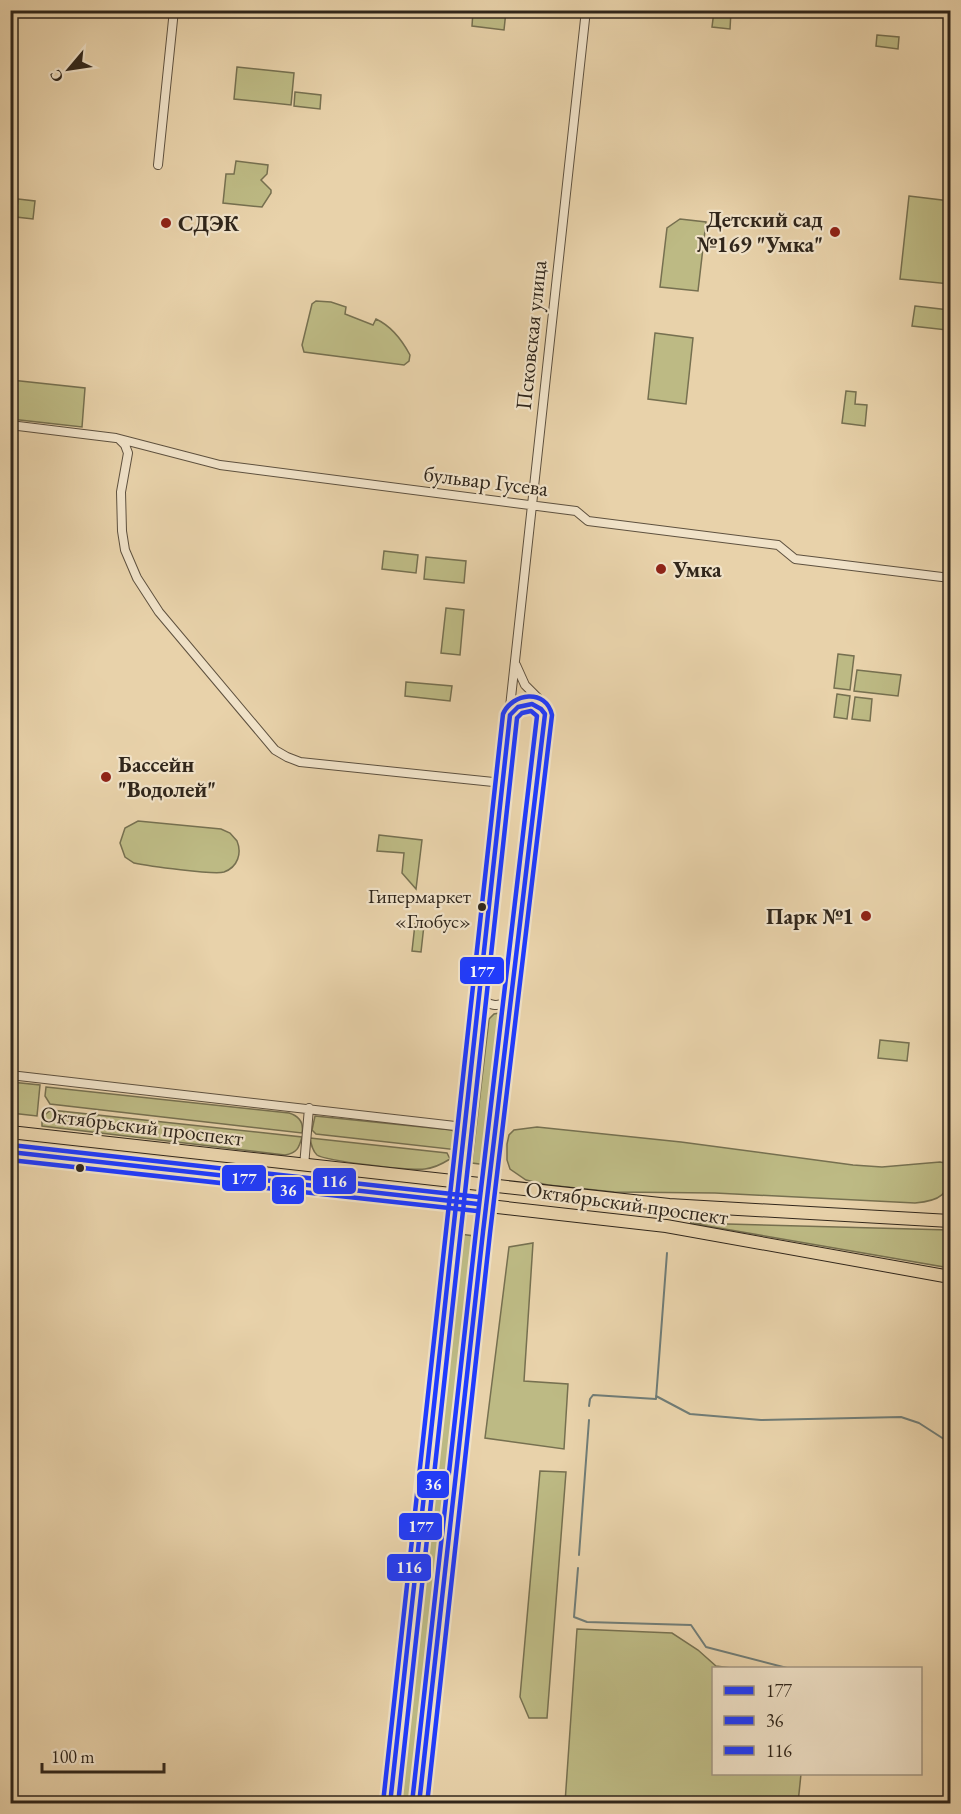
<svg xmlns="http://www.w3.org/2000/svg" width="961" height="1814" viewBox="0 0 961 1814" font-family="'EB Garamond',serif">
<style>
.green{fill:#bdba84;stroke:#767050;stroke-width:1.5}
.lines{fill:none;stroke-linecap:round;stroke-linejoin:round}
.stream{stroke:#707c76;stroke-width:2}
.minor-casing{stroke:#5e513f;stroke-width:10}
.secondary-casing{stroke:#30261b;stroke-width:13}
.primary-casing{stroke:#30261b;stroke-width:14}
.minor{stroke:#f0e2c8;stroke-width:8}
.secondary{stroke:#f0e2c8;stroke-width:10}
.primary{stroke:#e8d2aa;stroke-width:12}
.bus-1-casing{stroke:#f0e2c8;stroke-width:9}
.bus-2-casing{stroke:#f0e2c8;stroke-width:9}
.bus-3-casing{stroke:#f0e2c8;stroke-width:9}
.bus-1{stroke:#1f3bff;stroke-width:4.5}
.bus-2{stroke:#1f3bff;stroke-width:4.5}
.bus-3{stroke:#1f3bff;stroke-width:4.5}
.poi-dot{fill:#8f2418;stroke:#f0e2c8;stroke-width:2}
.bus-dot{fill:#30261b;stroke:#f0e2c8;stroke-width:2}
.labels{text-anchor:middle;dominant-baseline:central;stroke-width:4.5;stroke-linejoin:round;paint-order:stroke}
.bus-label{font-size:20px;fill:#30261b;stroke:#f0e2c8;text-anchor:end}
.poi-label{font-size:22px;font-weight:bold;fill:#30261b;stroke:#f0e2c8;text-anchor:start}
.street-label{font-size:22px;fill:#30261b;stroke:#f0e2c8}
.line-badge{stroke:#f0e2c8;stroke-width:2}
.badge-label{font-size:16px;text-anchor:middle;font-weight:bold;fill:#fff}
</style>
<rect width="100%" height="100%" fill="#e8d2aa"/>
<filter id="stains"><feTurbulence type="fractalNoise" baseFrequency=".00333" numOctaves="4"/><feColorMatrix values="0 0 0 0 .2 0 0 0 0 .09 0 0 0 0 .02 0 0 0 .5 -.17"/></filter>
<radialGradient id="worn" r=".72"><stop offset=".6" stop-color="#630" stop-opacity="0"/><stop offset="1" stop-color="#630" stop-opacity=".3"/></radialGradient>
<path class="green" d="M473,11h33l-2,19 -32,-4z
M714,11h17l-1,18 -18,-2z
M877,35l22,2 -1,12 -22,-3z
M237,67l57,6 -3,32 -57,-6z
M295,92l26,3 -1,14 -26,-3z
M236,161l32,4 -1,9 -6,6 10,10v3l-9,14 -39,-4 3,-29h8z
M909,196l41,5v83l-50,-5z
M18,199l17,2 -2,18 -17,-2z
M680,219l26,3 -8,69 -38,-4 7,-59z
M316,301l15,1 15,5 -1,7 28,11 3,-6c15,7 26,21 34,36l-1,6 -5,4 -100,-13 -2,-7 10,-41z
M915,306l34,4 -2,20 -35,-4z
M655,333l38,5 -7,66 -38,-5z
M11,380l74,8 -3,39 -71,-8z
M846,391l10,1 -1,12 12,1 -2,21 -23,-3z
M384,551l34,4 -2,18 -34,-4z
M426,557l40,4 -2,22 -40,-4z
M446,608l18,2 -4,45 -19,-2z
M838,654l16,2 -4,34 -16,-2z
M857,670l44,5 -3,21 -44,-5z
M406,682l46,4 -2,15 -45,-5z
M837,694l13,2 -3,23 -13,-2z
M855,697l17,2 -2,22 -18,-2z
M138,821l83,8 9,4 7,8c5,12 1,26 -13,31 -10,3 -76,-6 -90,-9l-9,-6 -5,-14 5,-15z
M379,835l43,5 -6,49 -14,-16 2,-20 -27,-2z
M415,924l9,1 -3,27 -9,-1z
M499,1013l4,4 -16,148 -15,-2 17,-144 5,-5z
M880,1040l29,3 -2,18 -29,-3z
M11,1082l29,3 -3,31 -26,-3z
M46,1087l243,26c10,3 15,9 13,20l-252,-29 -5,-8z
M51,1110l251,27c-3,11 -5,16 -17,18l-243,-29v-9z
M315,1116l137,14 8,8 -2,12 -142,-16 -4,-4z
M537,1127l144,15 172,23 29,2 58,-5 5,1 5,5c1,27 -11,33 -35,35l-200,-10 -101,-1 -66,-7 -22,-5 -16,-11 -3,-9v-16l2,-9 5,-5z
M310,1138l137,15 3,6c-8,5 -15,9 -25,10 -14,2 -99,-8 -108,-14 -5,-5 -6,-11 -7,-17z
M690,1223l260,7v38z
M460,1234l14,2 -64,567h-14z
M533,1243l-9,138 44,3 -4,65 -79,-11 24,-191z
M540,1471l26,1 -19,246h-18l-9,-21z
M577,1629l95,4 26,17 18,16 15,2h-17v106h87l-3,29h-233z"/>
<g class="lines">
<path class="stream" d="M656,1396l34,18 71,6 140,-3 18,6 31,20
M589,1406l1,-7 3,-4 63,4 11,-146
M579,1555l10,-135
M578,1568l-4,49 13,5 104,3 15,22 81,21"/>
<g class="minor-casing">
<path id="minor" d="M158,165l16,-155
M10,425l106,13 104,27 356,46 12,10 190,24 17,14 155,19
M120,440l5,5 3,8 -7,39 1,39 3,19 12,28 22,34 116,138 12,7 13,5 203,21
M510,714c9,-13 24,-14 34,-2
M480,991c4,16 21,19 31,5
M10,1075l454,52
M304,1166l5,-58
M456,1202l130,-1192
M486,1205l59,-491 -3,-12 -17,-17 -9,-20"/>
</g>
<g class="secondary-casing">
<path id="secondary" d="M390,1804l66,-602
M419,1804l67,-599"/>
</g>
<g class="primary-casing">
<path id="primary" d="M10,1132l659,73 281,16
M10,1152l656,74 284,51"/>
</g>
<use href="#minor" class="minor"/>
<use href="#secondary" class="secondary"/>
<use href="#primary" class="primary"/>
<g class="bus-1-casing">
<path id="bus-1" d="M10,1152l468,52
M390,1804l120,-1089 8,-8 14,-3 9,5 4,5 -62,518 -64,572"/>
</g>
<g class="bus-2-casing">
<path id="bus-2" d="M10,1160l467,51
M398,1804l119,-1086 5,-5 9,-2 6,5 -61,515 -64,572"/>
</g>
<g class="bus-3-casing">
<path id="bus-3" d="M11,1145l468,52
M383,1803l120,-1089c9,-21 43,-26 49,1l-62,518 -63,571"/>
</g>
<use href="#bus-1" class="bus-1"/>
<use href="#bus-2" class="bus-2"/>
<use href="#bus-3" class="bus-3"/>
</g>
<g class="poi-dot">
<circle cx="166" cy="223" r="6"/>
<circle cx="835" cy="232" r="6"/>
<circle cx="661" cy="569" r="6"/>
<circle cx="106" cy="777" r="6"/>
<circle cx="866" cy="916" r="6"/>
</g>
<g class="bus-dot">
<circle cx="482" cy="907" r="5"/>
<circle cx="80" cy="1168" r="5"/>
</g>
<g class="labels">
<g class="bus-label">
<text x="471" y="896">Гипермаркет<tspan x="471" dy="25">«Глобус»</tspan></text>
</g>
<g class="poi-label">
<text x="823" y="219" text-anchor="end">Детский сад<tspan x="823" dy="25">№169 "Умка"</tspan></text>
<text x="178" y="223">СДЭК</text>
<text x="673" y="569">Умка</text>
<text x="118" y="764">Бассейн<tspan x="118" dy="25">"Водолей"</tspan></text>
<text x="854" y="916" text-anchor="end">Парк №1</text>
</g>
<g class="street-label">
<text transform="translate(531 335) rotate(-84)">Псковская улица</text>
<text transform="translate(486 481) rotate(7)">бульвар Гусева</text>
<text transform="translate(142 1126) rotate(7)">Октябрьский проспект</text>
<text transform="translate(627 1203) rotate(8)">Октябрьский проспект</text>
</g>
</g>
<g class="line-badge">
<rect x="459" y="956" width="46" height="29" rx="6" fill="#1f3bff"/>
<rect x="221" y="1164" width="46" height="28" rx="6" fill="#1f3bff"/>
<rect x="312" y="1167" width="45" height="28" rx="6" fill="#1f3bff"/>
<rect x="271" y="1176" width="34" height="29" rx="6" fill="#1f3bff"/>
<rect x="416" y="1470" width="34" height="29" rx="6" fill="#1f3bff"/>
<rect x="398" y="1512" width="45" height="29" rx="6" fill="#1f3bff"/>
<rect x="386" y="1553" width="46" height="29" rx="6" fill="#1f3bff"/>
</g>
<g class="badge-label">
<text x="482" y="977">177</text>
<text x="244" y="1184">177</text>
<text x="334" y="1187">116</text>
<text x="288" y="1196">36</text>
<text x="433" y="1490">36</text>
<text x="421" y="1532">177</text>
<text x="409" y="1573">116</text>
</g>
<rect width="961" height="1814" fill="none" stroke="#e8d2aa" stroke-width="36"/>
<rect x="12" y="12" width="937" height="1790" fill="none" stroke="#30261b" stroke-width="3"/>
<rect x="18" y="18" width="925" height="1778" fill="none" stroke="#30261b" stroke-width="1.5"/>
<rect x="712" y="1667" width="210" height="108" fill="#f0e2c8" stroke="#a39783" stroke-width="1.5"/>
<rect x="724" y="1686" width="30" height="9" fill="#1f3bff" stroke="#a39783" stroke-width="1.5"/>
<text x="766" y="1697" font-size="18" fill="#30261b">177</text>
<rect x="724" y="1716" width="30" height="9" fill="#1f3bff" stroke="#a39783" stroke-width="1.5"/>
<text x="766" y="1727" font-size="18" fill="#30261b">36</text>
<rect x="724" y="1746" width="30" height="9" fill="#1f3bff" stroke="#a39783" stroke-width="1.5"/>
<text x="766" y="1757" font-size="18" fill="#30261b">116</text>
<g transform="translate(69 69) rotate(241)" stroke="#f0e2c8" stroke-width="4.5" paint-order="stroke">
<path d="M0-4.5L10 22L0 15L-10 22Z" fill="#30261b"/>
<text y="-9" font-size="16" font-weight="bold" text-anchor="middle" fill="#30261b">С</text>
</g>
<path d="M42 1763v9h122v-9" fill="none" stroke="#30261b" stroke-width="3"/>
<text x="51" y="1763" font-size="18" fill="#30261b" stroke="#f0e2c8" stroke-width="4.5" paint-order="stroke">100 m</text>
<rect width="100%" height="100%" filter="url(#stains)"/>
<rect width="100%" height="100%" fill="url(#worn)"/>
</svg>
